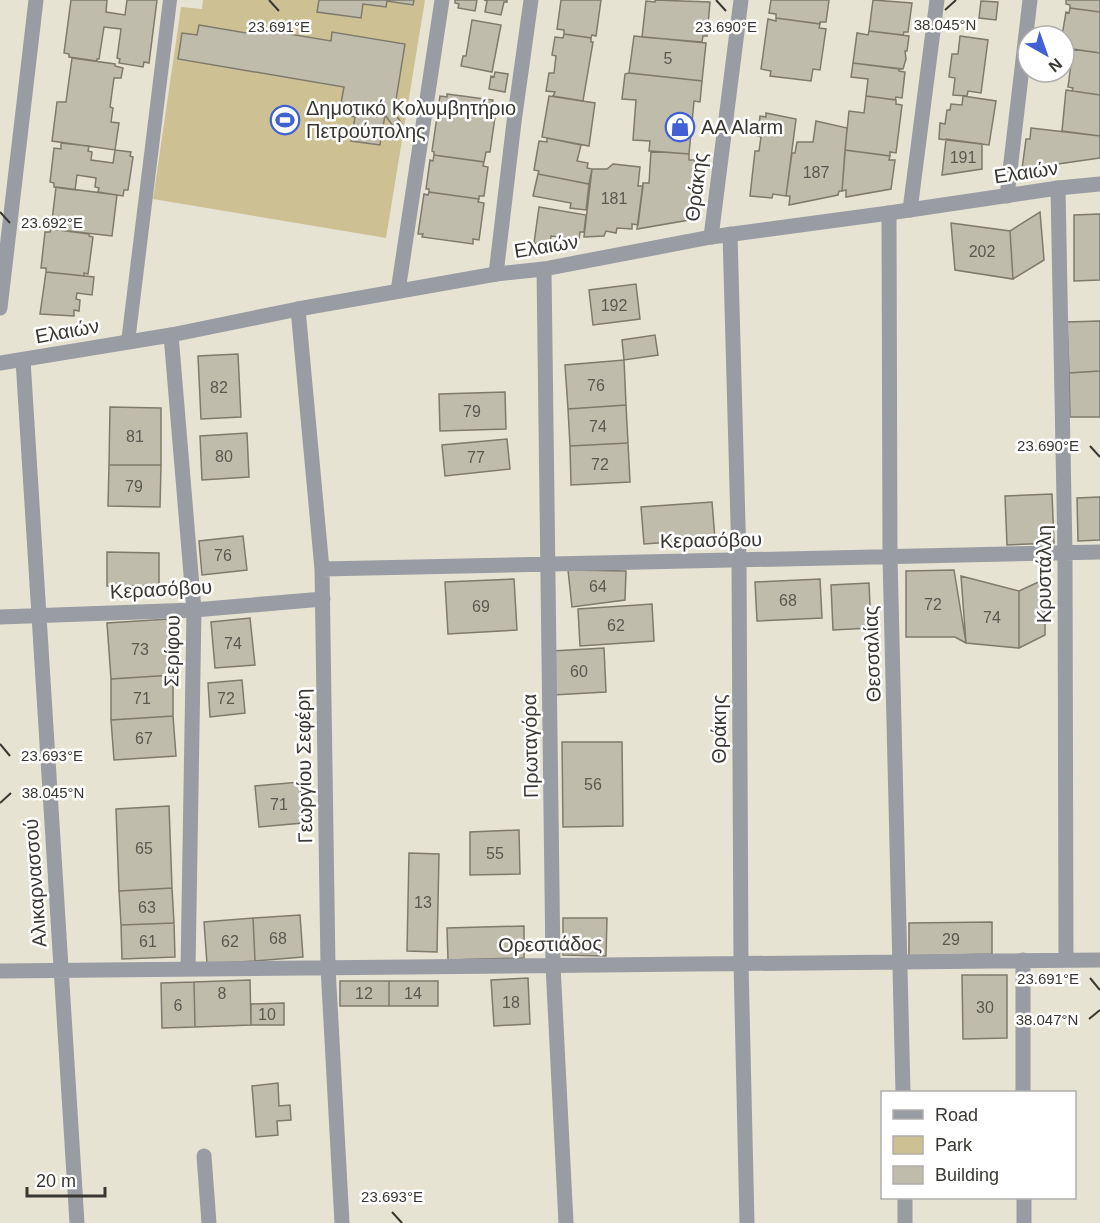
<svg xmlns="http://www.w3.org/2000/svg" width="1100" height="1223" viewBox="0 0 1100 1223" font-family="Helvetica,sans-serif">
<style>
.green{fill:#cdc193}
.building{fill:#c0bcac;stroke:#7e7a6c;stroke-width:1.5}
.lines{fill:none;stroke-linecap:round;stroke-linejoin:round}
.service{stroke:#999ca2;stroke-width:14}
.pedestrian{stroke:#999ca2;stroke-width:15}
.minor{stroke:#999ca2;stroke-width:15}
.tertiary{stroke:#999ca2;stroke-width:15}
.ticks{fill:none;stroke:#393731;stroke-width:2}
.labels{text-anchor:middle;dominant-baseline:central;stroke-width:5;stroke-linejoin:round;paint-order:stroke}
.number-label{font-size:16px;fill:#5b5850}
.poi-label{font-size:20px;fill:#393731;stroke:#fff;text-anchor:start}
.street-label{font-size:20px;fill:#393731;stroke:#fff}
.ticks-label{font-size:15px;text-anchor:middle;fill:#393731;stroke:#fff;stroke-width:5;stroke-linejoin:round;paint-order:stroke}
</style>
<rect width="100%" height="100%" fill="#e7e3d3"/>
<path class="green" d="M203,0h222l-39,238 -233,-39 28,-192 21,2z"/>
<path class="building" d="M71,0h36l-1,12 19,3 2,-15h30l-8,63 -5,-1 -1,5 -24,-4 1,-4 -3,-1 4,-29 -17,-2 -5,32h-2v2l-28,-4v-3l-5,-1z
M319,0h95l-1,5 -26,-4 -1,6 -23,-3 -2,14 -44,-6z
M455,0h22l-2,11 -17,-3 1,-4 -4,-1z
M484,0h23v2h-3l-3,13 -16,-3 2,-11z
M561,0h40l-5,36 -4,-1 -1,3 -27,-4v-4l-7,-1z
M655,0l55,2 -3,34h-4l-1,6 -60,-5 4,-36 9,1z
M771,0h58l-3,22h-6v2l-44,-6v-4l-7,-1z
M873,0l39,3 -4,29h-4l-1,3 -34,-4z
M1066,0h34v12l-30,-4v-3l-4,-1z
M981,1l17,1 -2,18 -17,-2z
M1070,8l30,4v41l-36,-5v-12h-2l4,-24 3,1z
M776,18l44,6 -1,4 7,1 -6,41 -7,-1 -2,12 -41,-5 1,-5 -10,-2 7,-50 8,2z
M472,20l29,5 -9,47 -31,-6 2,-10h3z
M199,25l53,9 1,-6 78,13 1,-9 73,12 -11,68 8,12 -6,6 -11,-15 -5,30 -29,-4 4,-24 -16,-3 5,-27 -166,-28 4,-26 15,2z
M869,31l40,5 -2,15h-2l1,8 -3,10 -50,-6 4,-30 11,2z
M564,34l27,4v4h2l-10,59 -30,-5 2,-4 -9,-1 3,-18h5l2,-17 -4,-1 3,-18 8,1z
M634,36l72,7 -4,38 -73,-8z
M960,36l28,4 -7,53 -13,-2 -1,5 -14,-1 2,-17 -6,-1 3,-23h6z
M1073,49l27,4v42l-28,-4 1,-3 -5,-1z
M72,58l43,6v2l8,2 -2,10h-7l-4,29 3,1 -2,14 8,1 -4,27 -63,-9 5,-39h9z
M853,63l46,6v2l6,1 -3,26 -6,-1 -1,3 -29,-4 2,-17 -17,-2z
M495,72l13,2 -3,18 -16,-3 2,-13 3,1z
M629,73l73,8 -2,21 -6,-1 -5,53 -40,-3 1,-10 -17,-1 3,-40 -14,-1 3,-25z
M1066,90l34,5v41l-38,-5z
M447,94l46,6 -1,2 5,1 -7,49h-4l-2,10 -50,-7v-3l-2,-1 8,-55 7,1z
M549,96l46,7 -6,43 -47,-9z
M866,96l30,4v4l6,1 -6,48 -6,-1v4l-45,-6 4,-39 15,2z
M963,96l33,5 -7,44 -50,-6 1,-16 5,1 2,-14h3l1,-6 11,1z
M766,113l30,6 -10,77 -13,-2 -1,4 -22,-2 5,-45h4l2,-14 -3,-1 2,-20 6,1z
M816,121l31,7 -5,63h-3l-1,4 -49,10 1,-9h-4l6,-43h3l2,-11h16z
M1031,128l69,8v22l-78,11 4,-30h4z
M547,138l34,7 -4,16 11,2 -1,5 5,1 -3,15 -51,-10 1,-3 -5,-1 5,-29 8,1z
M946,139l36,5v25l-40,6z
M61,143l28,3 -1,5 4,1 -1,8 22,3 2,-13 16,2 -1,4 3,1 -5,33h-4l-1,6 -25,-4 1,-4 -4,-1 1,-9 -19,-3 -2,15 -21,-3v-4l-4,-1 4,-34 7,1z
M845,150l45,6 -1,4h6l-4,29 -45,8v-7l-4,1z
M651,151l38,3v6h6l-6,60 -52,9 6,-46h6z
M434,155l50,7 -1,4 5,1 -4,29h-5v3l-50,-7v-3h-3l4,-29 3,1z
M613,164l27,3 -2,19h5l-5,39 -6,-1v5l-15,-1 -1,5 -10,-2 -2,5 -20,1 8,-68h15z
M538,174l51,10 -3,26 -16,-2 1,-5 -38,-7z
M56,187l61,8 -5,41 -61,-7z
M429,192l50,7 -1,3 6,1 -5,37 -6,-1v5l-51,-7 1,-3h-5l6,-40 4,1z
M539,207l47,8 -2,17h-4l-1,7 -28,-3 -1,9 -16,-2z
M1040,212l4,48 -31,19 -3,-48z
M1100,214v66l-26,1v-66z
M951,223l59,8 3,48 -58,-9z
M51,229l38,5v2l4,1 -5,37 -4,-1v3l-38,-4v-4h-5l4,-36h5z
M46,272l48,5 -2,18 -15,-2 -1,6 4,1 -1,11 -5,-1v6l-34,-2z
M636,284l4,35 -47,6 -4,-35z
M1100,321v50l-31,2 -2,-51z
M655,335l3,20 -34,5 -2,-20z
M238,354l3,63 -40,2 -3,-63z
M624,360l2,45 -58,4 -3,-44z
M1100,371v46h-30l-1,-44z
M505,392l1,37 -66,2 -1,-37z
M626,405l2,38 -58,3 -2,-37z
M110,407l51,1v57h-52z
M247,433l2,44 -47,3 -2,-44z
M507,439l3,30 -65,7 -3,-31z
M628,443l2,39 -59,3 -1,-39z
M109,465h52l-1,42 -52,-1z
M1052,494l2,49 -47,2 -2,-49z
M1100,497v43l-22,1 -1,-43z
M712,502l3,37 -71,5 -3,-37z
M243,536l4,34 -45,5 -3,-34z
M107,552l52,1v33h-52z
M568,570l58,1 -1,29 -53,7z
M954,570l12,73 -11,-6h-49v-66z
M961,576l58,15v57l-53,-5z
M514,579l3,51 -69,4 -3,-52z
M820,579l2,39 -65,3 -2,-39z
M1045,579v56l-26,13v-57z
M869,583l2,45 -38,2 -2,-45z
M652,604l2,37 -74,5 -2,-37z
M250,618l5,47 -40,3 -4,-46z
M169,619l4,56 -62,4 -4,-56z
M604,648l2,44 -53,3 -1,-44z
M173,675v41l-62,4v-41z
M242,680l3,33 -35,4 -2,-34z
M173,716l3,40 -62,4 -3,-40z
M562,742h60l1,84 -60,1z
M300,782l3,41 -44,4 -4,-41z
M169,806l3,82 -53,3 -3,-82z
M519,830l1,44 -50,1v-43z
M409,853l30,1 -2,98 -30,-1z
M172,888l2,35 -53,2 -2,-34z
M300,915l3,42 -48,4 -2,-43z
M253,918l2,43 -48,3 -3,-42z
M563,918h44l-1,38 -43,-1z
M992,922v32l-83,2v-33z
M174,923l1,34 -53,2 -1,-34z
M524,926v32l-76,2 -1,-32z
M962,975h45v63l-44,1z
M528,978l2,46 -36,2 -3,-46z
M250,980l1,45 -56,2 -1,-45z
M340,981h49v25h-49z
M389,981h49v25h-49z
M194,982l1,45 -33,1 -1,-45z
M284,1003v22h-33v-21z
M278,1083l1,23 11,-1 1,15 -14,1 1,14 -22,2 -4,-51z"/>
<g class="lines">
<path class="service" d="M128,342l42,-342"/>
<path class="pedestrian" d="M1007,196l23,-196
M398,291l44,-291"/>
<path class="minor" d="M1058,188l7,365 1,407
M910,210l27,-210
M889,213l1,344 13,535
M730,234l9,326 2,403 6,260
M711,237l30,-237
M544,269l9,696 13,258
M496,274l18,-152 17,-122
M0,308l36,-308
M298,309l24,260 6,398 14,256
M171,335l23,275 -6,359
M23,360l54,863
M322,569l778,-17
M0,617l194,-7 129,-11
M1023,960v132
M0,971l1100,-11
M204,1156l5,67
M905,1198v25
M1024,1198v25"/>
<path class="tertiary" d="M0,363l171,-28 127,-26 198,-35 48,-5 167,-32 178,-24 169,-25 42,-4"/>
</g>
<path class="ticks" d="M269,0l10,11M716,0l10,11M945,10l11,-10M0,212l10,11M1090,446l10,11M0,744l10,12M0,803l11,-10M1090,978l10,12M1089,1019l11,-9M392,1212l10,11"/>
<defs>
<g id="stadium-ring" transform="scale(1.5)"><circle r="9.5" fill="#fff" stroke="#4060d3" stroke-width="1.5"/><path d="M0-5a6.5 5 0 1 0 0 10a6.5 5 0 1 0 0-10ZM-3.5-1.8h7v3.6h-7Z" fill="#4060d3"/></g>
<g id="shop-ring" transform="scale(1.5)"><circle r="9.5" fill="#fff" stroke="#4060d3" stroke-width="1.5"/><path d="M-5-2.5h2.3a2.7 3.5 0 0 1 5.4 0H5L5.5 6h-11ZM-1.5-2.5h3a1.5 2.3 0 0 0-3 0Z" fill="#4060d3"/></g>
</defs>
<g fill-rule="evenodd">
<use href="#stadium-ring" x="285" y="120"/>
<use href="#shop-ring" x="680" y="127"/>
</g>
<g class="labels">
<g class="number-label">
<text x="668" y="58">5</text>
<text x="963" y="157">191</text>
<text x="816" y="172">187</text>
<text x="614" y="198">181</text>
<text x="982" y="251">202</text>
<text x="614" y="305">192</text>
<text x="596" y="385">76</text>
<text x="219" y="387">82</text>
<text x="472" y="411">79</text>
<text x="598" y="426">74</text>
<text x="135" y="436">81</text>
<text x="224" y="456">80</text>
<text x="476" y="457">77</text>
<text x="600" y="464">72</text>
<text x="134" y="486">79</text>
<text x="223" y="555">76</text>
<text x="598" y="586">64</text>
<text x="788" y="600">68</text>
<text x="933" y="604">72</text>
<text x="481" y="606">69</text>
<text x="992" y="617">74</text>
<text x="616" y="625">62</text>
<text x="233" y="643">74</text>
<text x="140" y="649">73</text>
<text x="579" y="671">60</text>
<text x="142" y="698">71</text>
<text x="226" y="698">72</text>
<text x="144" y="738">67</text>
<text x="593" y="784">56</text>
<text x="279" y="804">71</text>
<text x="144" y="848">65</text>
<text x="495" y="853">55</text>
<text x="423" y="902">13</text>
<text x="147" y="907">63</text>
<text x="278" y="938">68</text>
<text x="951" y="939">29</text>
<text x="148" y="941">61</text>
<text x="230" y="941">62</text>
<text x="222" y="993">8</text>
<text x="364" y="993">12</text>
<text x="413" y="993">14</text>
<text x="511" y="1002">18</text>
<text x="178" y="1005">6</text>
<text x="985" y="1007">30</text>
<text x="267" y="1014">10</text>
</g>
<g class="poi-label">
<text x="306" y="108">Δημοτικό Κολυμβητήριο<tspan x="306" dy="23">Πετρούπολης</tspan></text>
<text x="701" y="127">AA Alarm</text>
</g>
<g class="street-label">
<text transform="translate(1026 172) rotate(-8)">Ελαιών</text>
<text transform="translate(696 187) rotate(-83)">Θράκης</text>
<text transform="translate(546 246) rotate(-9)">Ελαιών</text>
<text transform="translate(67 331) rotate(-10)">Ελαιών</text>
<text transform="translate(711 540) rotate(-1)">Κερασόβου</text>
<text transform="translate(1044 574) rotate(-90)">Κρυστάλλη</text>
<text transform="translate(161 589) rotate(-3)">Κερασόβου</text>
<text transform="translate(172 651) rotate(-89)">Σερίφου</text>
<text transform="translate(872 654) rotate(-92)">Θεσσαλίας</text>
<text transform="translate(719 729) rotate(-90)">Θράκης</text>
<text transform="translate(530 746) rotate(-91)">Πρωταγόρα</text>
<text transform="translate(304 766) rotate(-91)">Γεωργίου Σεφέρη</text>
<text transform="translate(35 883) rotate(-94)">Αλικαρνασσού</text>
<text transform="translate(550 944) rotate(-1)">Ορεστιάδος</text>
</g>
</g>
<g class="ticks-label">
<text x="945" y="30">38.045°N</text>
<text x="279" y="32">23.691°E</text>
<text x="726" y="32">23.690°E</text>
<text x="52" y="228">23.692°E</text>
<text x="1048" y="451">23.690°E</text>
<text x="52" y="761">23.693°E</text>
<text x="53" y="798">38.045°N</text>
<text x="1048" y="984">23.691°E</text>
<text x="1047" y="1025">38.047°N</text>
<text x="392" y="1202">23.693°E</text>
</g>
<rect x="881" y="1091" width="195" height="108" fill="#ffffff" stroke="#b0afad" stroke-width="1.5"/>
<rect x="893" y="1110" width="30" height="9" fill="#999ca2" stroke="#b0afad" stroke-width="1.5"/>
<text x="935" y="1121" font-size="18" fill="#393731">Road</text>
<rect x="893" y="1136" width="30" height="18" fill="#cdc193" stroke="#b0afad" stroke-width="1.5"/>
<text x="935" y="1151" font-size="18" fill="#393731">Park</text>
<rect x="893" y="1166" width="30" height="18" fill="#c0bcac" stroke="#b0afad" stroke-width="1.5"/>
<text x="935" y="1181" font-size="18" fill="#393731">Building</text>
<g transform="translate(1046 54) rotate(140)"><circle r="28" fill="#ffffff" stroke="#b0afad" stroke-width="1.5"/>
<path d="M0-4.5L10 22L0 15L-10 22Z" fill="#4060d3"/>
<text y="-9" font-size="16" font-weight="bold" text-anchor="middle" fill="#393731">N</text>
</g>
<path d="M27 1187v9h78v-9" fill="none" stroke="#393731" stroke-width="3"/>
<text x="36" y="1187" font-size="18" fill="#393731" stroke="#ffffff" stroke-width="4.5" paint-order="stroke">20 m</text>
</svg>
